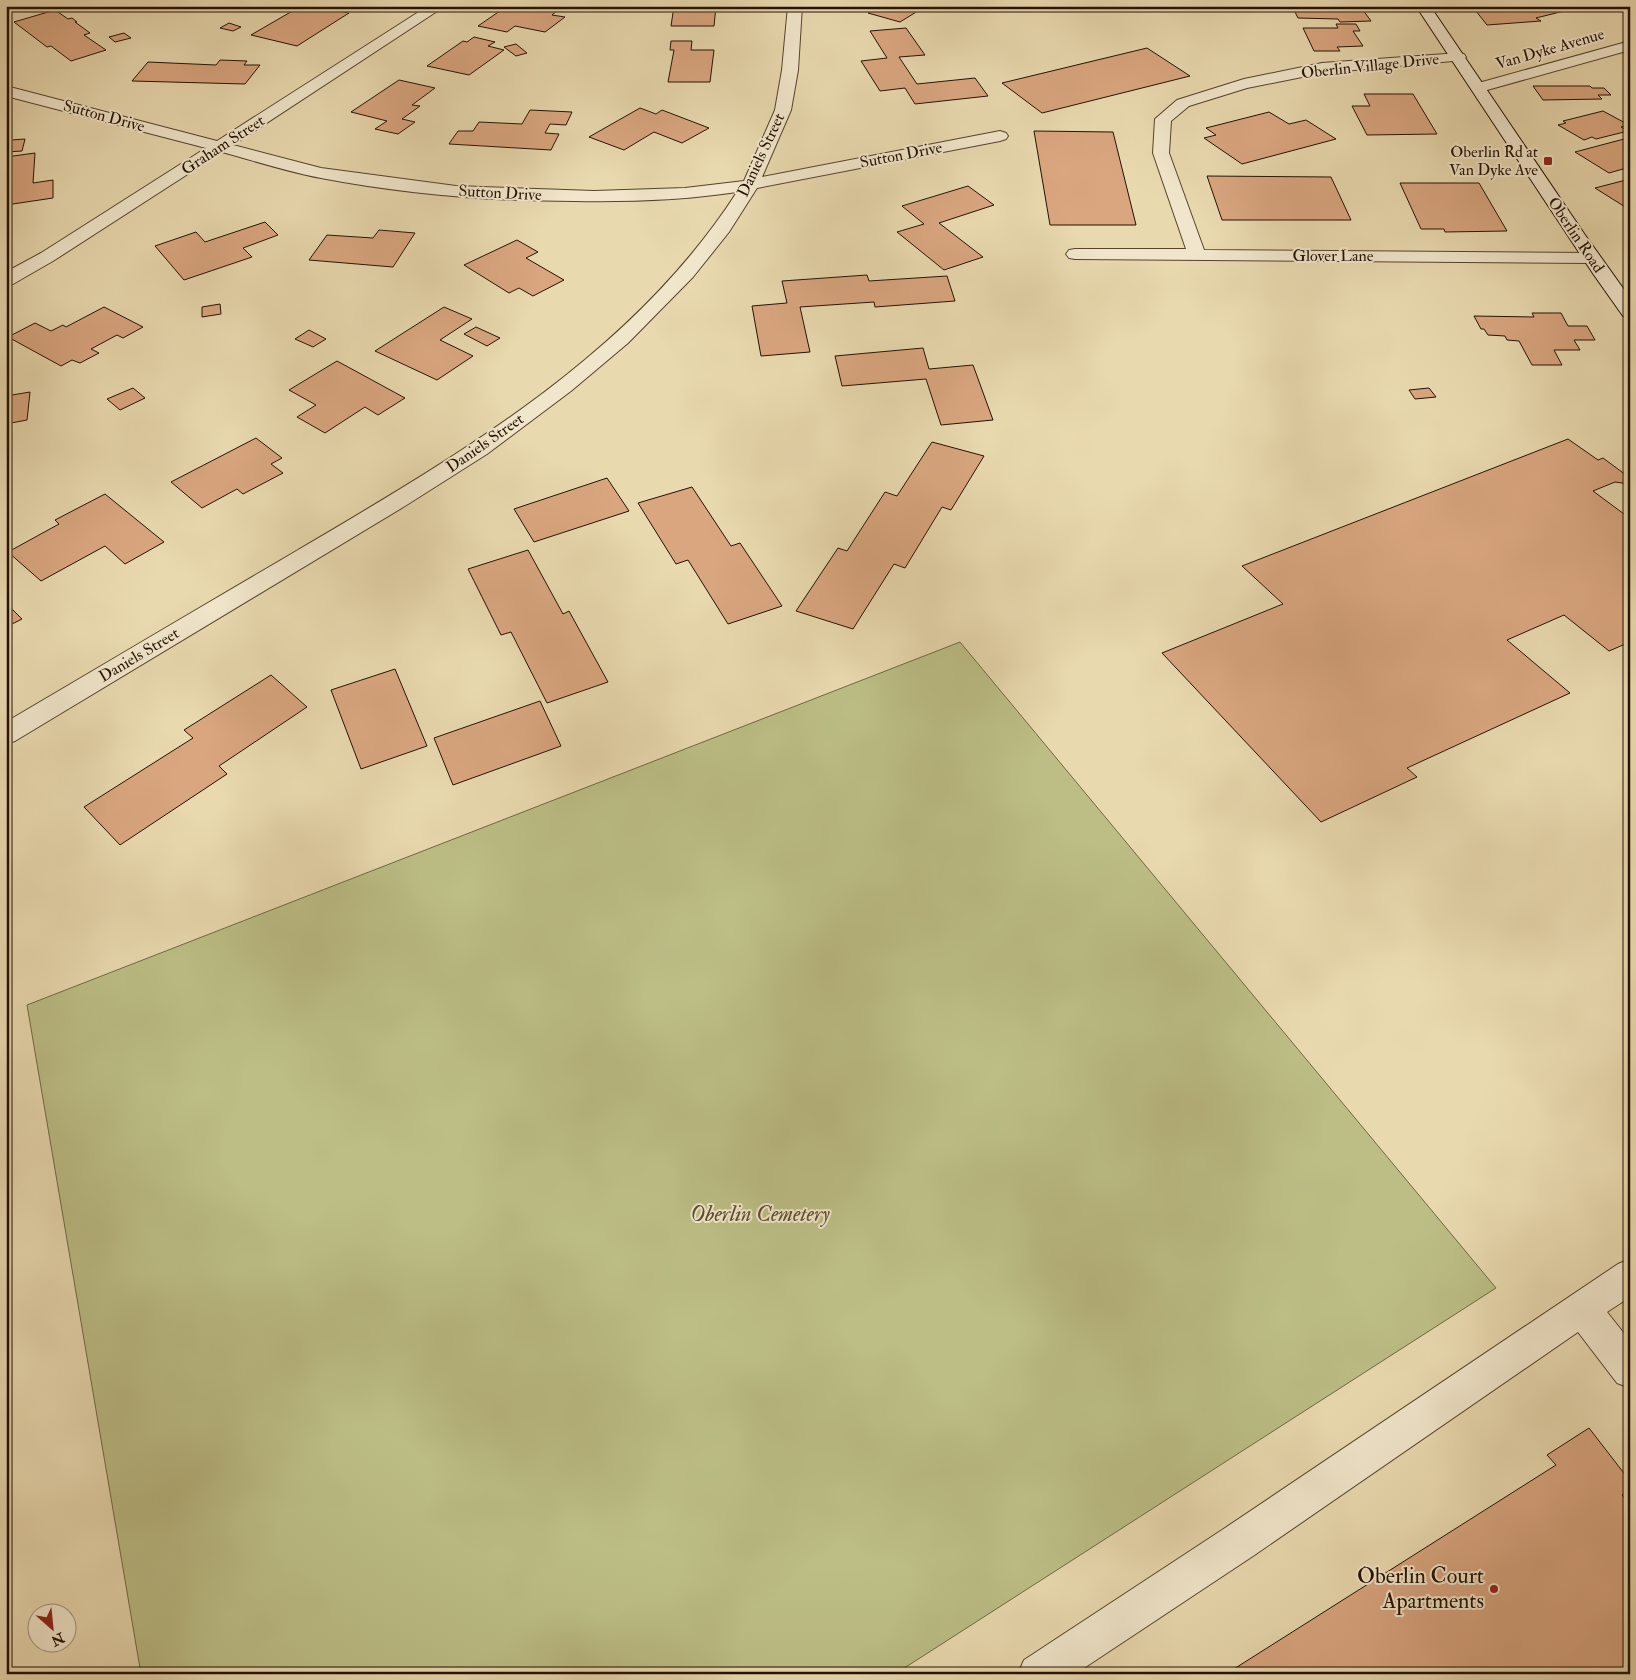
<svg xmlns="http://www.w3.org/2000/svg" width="1636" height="1680" viewBox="0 0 1636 1680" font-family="'IM FELL Double Pica',serif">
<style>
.green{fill:#bcbe86;stroke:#706844}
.building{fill:#d9a680;stroke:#241101}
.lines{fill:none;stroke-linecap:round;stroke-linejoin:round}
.lane-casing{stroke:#55432c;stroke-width:2}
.street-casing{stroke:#55432c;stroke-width:2}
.secondary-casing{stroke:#241101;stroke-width:2}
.lane{fill:#f1e6cb;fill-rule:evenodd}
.street{fill:#f1e6cb;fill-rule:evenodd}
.secondary{fill:#f1e6cb;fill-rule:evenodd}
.poi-dot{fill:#8f2418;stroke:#f1e6cb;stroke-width:2}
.labels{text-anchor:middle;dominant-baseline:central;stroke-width:4;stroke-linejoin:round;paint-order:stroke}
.far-street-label{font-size:16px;fill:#241101;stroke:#f1e6cb}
.far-poi-label{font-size:16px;fill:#241101;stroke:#f1e6cb;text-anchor:end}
.near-park-label{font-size:22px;font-style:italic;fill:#594e30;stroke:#f1e6cb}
.near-poi-label{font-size:22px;fill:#241101;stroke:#f1e6cb;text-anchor:end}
</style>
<rect width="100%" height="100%" fill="#e9d9af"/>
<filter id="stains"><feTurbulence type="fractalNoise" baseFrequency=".004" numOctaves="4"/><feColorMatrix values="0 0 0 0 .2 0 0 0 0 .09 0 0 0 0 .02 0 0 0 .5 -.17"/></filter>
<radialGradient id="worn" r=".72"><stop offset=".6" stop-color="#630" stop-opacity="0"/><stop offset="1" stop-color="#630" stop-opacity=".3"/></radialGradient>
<path class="green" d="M960,642l536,646 -601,386h-754l-114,-669z"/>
<path class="building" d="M131,6h26l-10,5z
M301,6h14l34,7 -52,33 -46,-11z
M507,6h56l-11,9 13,2 -20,15 -30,-6 -8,6 -29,-6z
M674,6h42l-2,20h-43z
M879,6h47l-26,16 -32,-9z
M1292,6h68l11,15 -31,1 -2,-3 -40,-1z
M1472,6h106l2,1 -44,11 5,3 -54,4z
M55,10l13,9 4,-1 5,4h-2l15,11 -6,2 22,15 -35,11 -20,-15 -4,1 -33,-25z
M229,23l12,4 -8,4 -13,-3z
M1336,24h20l4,7h-7l10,15 -26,1 3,4h-26l-11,-23h35z
M906,28l19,27 -26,2 18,27 58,-6 13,18 -73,8 -10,-16 -25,3 -19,-30 26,-3 -17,-27z
M124,33l7,5 -16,4 -6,-5z
M474,37l21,5 -7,4 16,4 -35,25 -42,-9 36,-25 4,1z
M671,41h21l-1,9h23l-4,32h-42l6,-32h-4z
M516,44l11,9 -11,3 -12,-9z
M1147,48l43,28 -148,37 -40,-30z
M220,60l27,1 -3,4h16l-15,19 -113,-3 16,-19 68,3z
M399,80l36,8 -23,17 8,1 -18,13 13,3 -17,12 -23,-5 12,-8 -36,-9z
M1533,86h57l2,2h12l7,7h-13l4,4 -59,1z
M1364,94h49l24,40 -70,1 -15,-29h18z
M640,108l16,6 6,-4 47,18 -27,15 -28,-11 -30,18 -35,-13z
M530,110l42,2 -6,13 -16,-1 -5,9 14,1 -8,16 -102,-6 9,-13h15l6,-9 43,2z
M1603,111l26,14 -8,2 7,4 -32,8 -4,-2 -8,3 -26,-15 8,-2 -3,-2z
M1269,112l20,12 17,-4 30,19 -94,25 -38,-26 12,-3 -10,-7z
M1034,131l79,1 23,93h-86z
M25,139l-3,12 -15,1 4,-12z
M1624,139l6,3v25l-21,6 -34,-21z
M35,153l-2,30 20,-3v18l-47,7v-48z
M1207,176l124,1 20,43h-129z
M1630,179v31l-35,-22z
M1400,183h79l28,48 -62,1 -1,-3h-23z
M968,186l26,19 -55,18 44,34 -39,13 -47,-38 27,-8 -22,-18z
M265,222l13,13 -35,13 9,9 -68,23 -29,-34 41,-14 9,10z
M379,230l36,3 -22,34 -84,-7 18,-25 46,3z
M517,240l21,12 -12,6 38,22 -31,16 -14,-8 -10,5 -45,-28z
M867,275l2,6 78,-5 8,25 -80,6 -1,-5 -74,5 10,45 -49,4 -9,-50 35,-3 -5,-22z
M220,304l1,10 -19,3v-10z
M104,307l39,20 -20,11 -6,-3 -26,14 8,4 -19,10 -8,-3 -11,6 -53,-29 27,-14 16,8 12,-6 3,2z
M444,307l28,12 -32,21 33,16 -36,24 -62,-29z
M1532,313h29l7,13h19l8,14h-21l6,10h-26l8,15h-30l-13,-24 -12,-1 -2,-4 -17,-1 -4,-6h-3l-7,-13 60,1z
M476,327l24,11 -13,8 -23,-12z
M309,330l17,9 -13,8 -18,-8z
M923,348l6,21 44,-4 20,55 -52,5 -15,-46 -84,7 -7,-30z
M337,361l68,37 -27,17 -13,-8 -40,26 -28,-16 19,-12 -27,-15z
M133,388l12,10 -25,12 -13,-11z
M1429,388l7,9 -21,2 -6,-9z
M30,392l-3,28 -21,4v-28z
M256,438l26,20 -11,6 12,9 -40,21 -6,-5 -35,19 -31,-26z
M1568,439l30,21 5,-2 27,20 -1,6 -14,-2 -22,9 31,23 6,-3v131l-21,9 -45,-36 -57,25 63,53 -163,75 10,9 -96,45 -159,-169 121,-49 -41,-38z
M932,442l52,14 -33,54 -9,-3 -37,61 -11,-4 -41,65 -57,-18 42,-63 9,3 38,-59 12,4z
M607,478l22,33 -95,31 -20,-33z
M692,487l39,59 9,-3 42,63 -54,18 -40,-64 -12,4 -38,-61z
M105,494l59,48 -39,22 -20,-18 -64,35 -33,-29 51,-28 -4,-4z
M528,550l35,64 6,-3 39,71 -61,21 -36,-71 -10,3 -33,-66z
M6,603l16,16 -16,8z
M395,669l32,77 -66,23 -30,-79z
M271,675l36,32 -88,59 8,8 -107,71 -36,-38 109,-69 -9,-8z
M540,701l21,45 -108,39 -19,-47z
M1589,1428l41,53v9l-8,5 8,10v169h-404l330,-209 -9,-10z"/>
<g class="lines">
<g class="lane-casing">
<path id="lane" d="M1630,1259v38l-23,15 23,29v47l-13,-5 -39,-51 -325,224 -178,118h-57l6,-14 201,-132 393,-264z"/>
</g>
<g class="street-casing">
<path id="street" d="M428,6h17l-212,139 88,23 135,18 138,5 91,-3 59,-7 31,-71 7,-40 6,-64h14l-4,64 -7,40 -29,67 238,-46 6,2 2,3 -2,3 -6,2 -243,47 -28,44 -36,45 -65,66 -57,48 -84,63 -82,52 -390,235 -9,3v-22c98,-58 195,-115 292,-172 163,-96 335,-196 439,-358 -53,8 -108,10 -163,9 -84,0 -170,-7 -253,-23 -33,-6 -66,-17 -99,-26l-169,109 -40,23 -7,1v-13l35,-19 165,-105 -200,-52v-10l211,55z
M1630,41v9l-150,42 -5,-2 -3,-3 3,-3z
M1459,53l5,1 2,3 -2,3 -142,13 -75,15 -58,18 -18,15 -2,32 35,97 386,3 6,1 3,4 -3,4 -6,1 -515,-4 -6,-1 -3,-4 3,-4 6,-1h111l-33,-96 2,-34 22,-19 67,-21 78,-16z"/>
</g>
<g class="secondary-casing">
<path id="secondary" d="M1416,6h14l155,229 45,63v20l-7,-2 -29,-41z"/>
</g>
<use href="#lane" class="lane"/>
<use href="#street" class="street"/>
<use href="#secondary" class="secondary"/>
</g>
<g class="poi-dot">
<rect x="1543" y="156" width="10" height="10" rx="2.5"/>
<circle cx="1494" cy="1589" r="5"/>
</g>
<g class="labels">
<g class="far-street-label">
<text transform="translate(1550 49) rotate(-16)">Van Dyke Avenue</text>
<text transform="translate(1370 66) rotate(-6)">Oberlin Village Drive</text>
<text transform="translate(104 116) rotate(15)">Sutton Drive</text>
<text transform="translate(223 145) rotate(-33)">Graham Street</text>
<text transform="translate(761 155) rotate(-65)">Daniels Street</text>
<text transform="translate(901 155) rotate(-11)">Sutton Drive</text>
<text transform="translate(500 193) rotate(3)">Sutton Drive</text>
<text transform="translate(1576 235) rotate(56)">Oberlin Road</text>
<text x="1333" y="256">Glover Lane</text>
<text transform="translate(485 443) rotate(-35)">Daniels Street</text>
<text transform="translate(139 655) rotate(-31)">Daniels Street</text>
</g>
<g class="far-poi-label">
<text x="1538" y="152">Oberlin Rd at<tspan x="1538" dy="18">Van Dyke Ave</tspan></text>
</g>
<g class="near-park-label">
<text x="760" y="1214">Oberlin Cemetery</text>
</g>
<g class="near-poi-label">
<text x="1484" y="1576">Oberlin Court<tspan x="1484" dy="25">Apartments</tspan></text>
</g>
</g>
<rect width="1636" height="1680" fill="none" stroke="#e9d9af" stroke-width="25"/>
<rect x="8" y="8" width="1621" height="1665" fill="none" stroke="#241101" stroke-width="2.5"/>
<rect x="12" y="12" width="1611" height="1655" fill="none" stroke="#241101"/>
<g transform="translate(52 1628) rotate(153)"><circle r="24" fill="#f1e6cb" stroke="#9f917a"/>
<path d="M0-4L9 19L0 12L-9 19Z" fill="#8f2418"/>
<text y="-8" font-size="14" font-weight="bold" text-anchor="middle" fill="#241101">N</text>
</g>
<rect width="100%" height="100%" filter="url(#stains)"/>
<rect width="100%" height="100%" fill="url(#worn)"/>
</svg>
